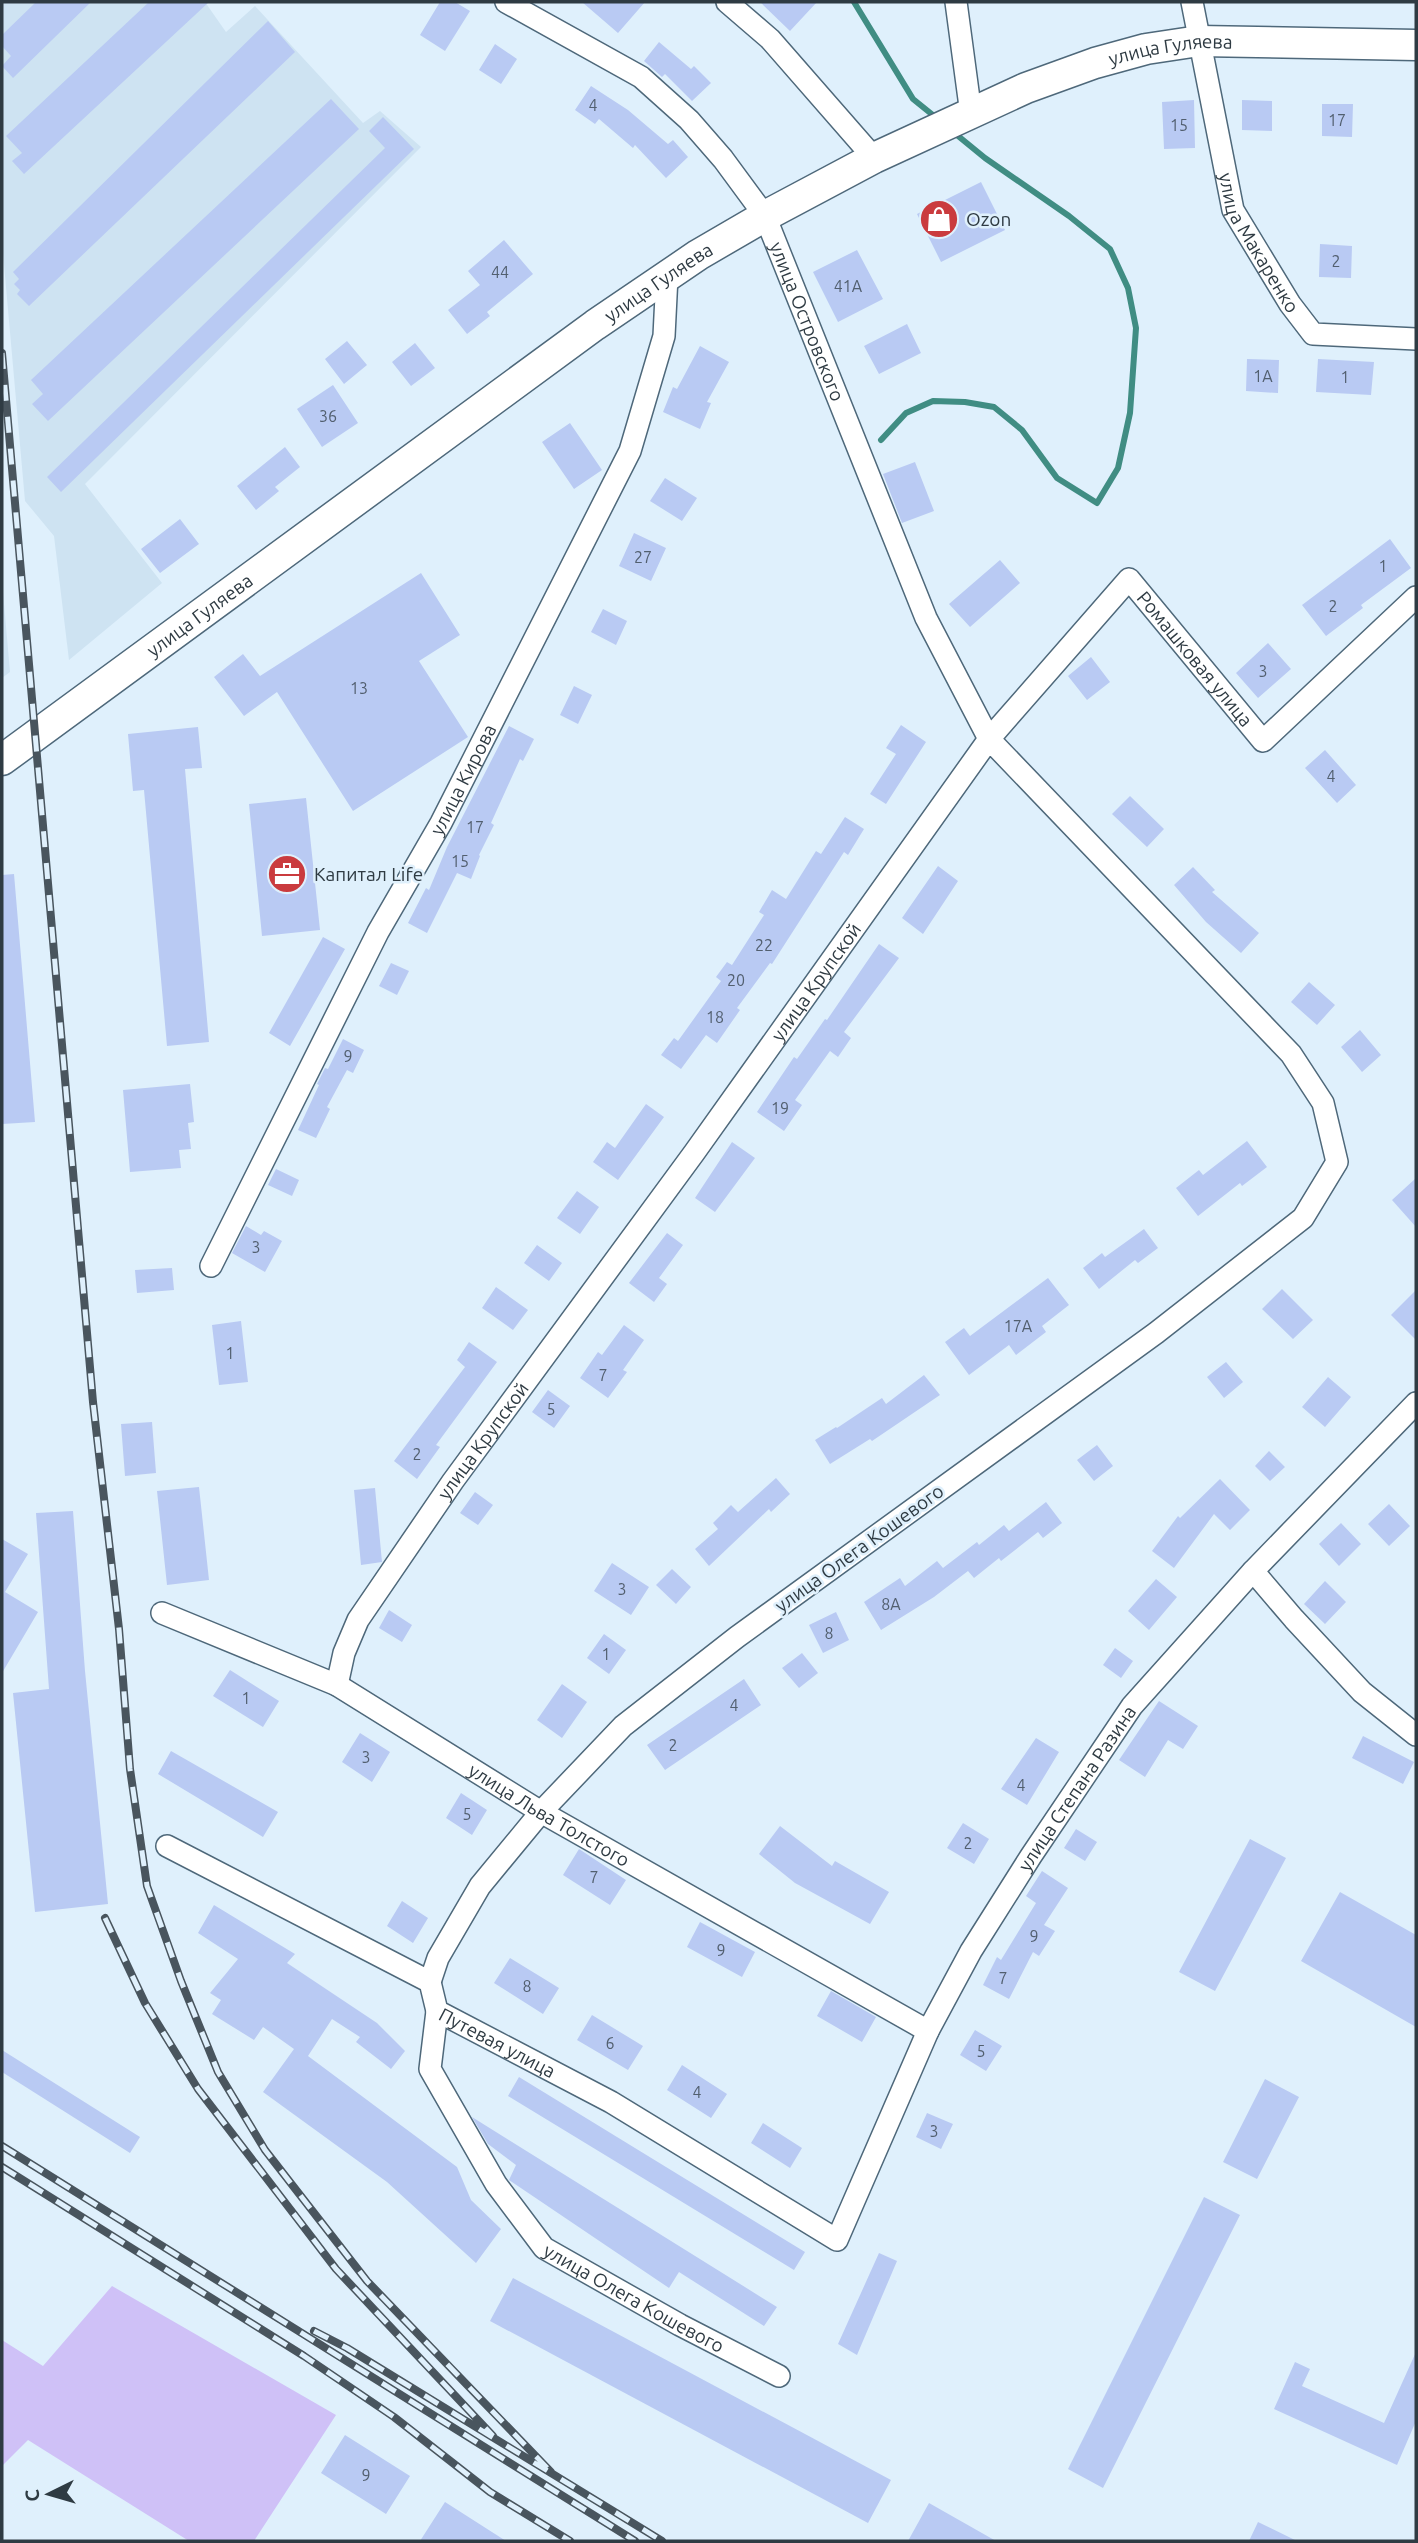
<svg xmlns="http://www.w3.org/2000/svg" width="1418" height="2543" viewBox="0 0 1418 2543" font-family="Ubuntu,sans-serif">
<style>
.built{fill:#cee3f2}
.green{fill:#cfc1f7}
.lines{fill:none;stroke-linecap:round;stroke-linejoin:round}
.stream{stroke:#408d83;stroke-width:6}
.building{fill:#b9caf3}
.minor-casing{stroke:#4e687a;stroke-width:24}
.secondary-casing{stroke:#4e687a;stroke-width:33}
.minor{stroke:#fff;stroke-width:21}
.secondary{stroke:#fff;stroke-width:30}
.rail-casing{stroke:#49555e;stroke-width:8}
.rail{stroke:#dff0fc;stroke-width:5;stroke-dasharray:16;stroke-linecap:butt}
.labels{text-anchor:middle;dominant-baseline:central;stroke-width:5;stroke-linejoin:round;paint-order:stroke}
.number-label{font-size:16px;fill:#525f6f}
.street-label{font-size:19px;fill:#2f3b43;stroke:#dff0fc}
.poi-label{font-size:19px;fill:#2f3b43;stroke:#dff0fc;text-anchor:start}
</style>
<rect width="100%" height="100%" fill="#dff0fc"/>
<path class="built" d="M2,2h203l21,30 29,-26 108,117 17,-12 41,36 -336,337 77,99 -93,77 -15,-124 -29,-35 -23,-259z
M2,581l8,91 -8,6z"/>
<path class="green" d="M112,2286l224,129 -82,126h-65l-161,-101 -26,26v-126l41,26z"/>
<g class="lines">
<path class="stream" d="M854,2l59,97 26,21
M881,440l25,-27 27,-12 32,1 29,5 28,23 35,48 40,25 21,-35 12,-55 6,-85 -8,-40 -18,-39 -41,-33 -84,-58 -33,-27"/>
</g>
<path class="building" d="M36,2h55l-78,76 -11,-12 9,-10 -9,-10v-11z
M149,2h60l-185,172 -12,-13 10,-8 -16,-17z
M440,2h15l15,9 -25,40 -25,-16z
M582,2h63l-27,31z
M760,2h57l-27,29z
M268,21l27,31 -266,254 -12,-12 3,-4 -6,-6 5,-5 -6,-7z
M659,42l32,27 3,-3 17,17 -19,18 -27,-27 -3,3 -18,-16z
M495,44l22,15 -16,25 -22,-14z
M591,86l37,24 40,34 5,-4 15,17 -22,21 -31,-33 -2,3 -34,-29 -4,5 -20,-14z
M331,99l28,30 -311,292 -16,-17 11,-10 -12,-14z
M1194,100l1,48 -31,1 -2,-47z
M1242,100l30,1v30l-30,-1z
M1322,104h31l-1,33 -30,-1z
M383,117l31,32 -353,343 -14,-15 338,-329 -16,-17z
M981,182l24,48 -64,32 -24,-48z
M504,240l29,34 -46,38 3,4 -23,18 -19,-24 32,-25 -12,-14z
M1320,244l32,2 -1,32 -32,-1z
M857,250l26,49 -45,23 -25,-50z
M907,324l14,29 -42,21 -15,-28z
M347,341l20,24 -23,19 -19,-25z
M415,343l20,25 -24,18 -19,-24z
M700,346l29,16 -22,40 4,1 -11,26 -37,-17 10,-25 4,2z
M1247,359l32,1 -1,33 -32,-2z
M1318,359l56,3 -3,33 -55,-3z
M333,385l25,38 -36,24 -25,-38z
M570,423l32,47 -28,19 -32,-47z
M285,447l15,20 -25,20 4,4 -23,19 -19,-24z
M915,462l19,49 -32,12 -19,-49z
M665,478l32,20 -15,23 -32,-20z
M180,519l19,25 -39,29 -19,-24z
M634,533l32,15 -15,33 -32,-15z
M1390,539l21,29 -50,37 2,3 -37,28 -24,-31z
M1000,560l20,23 -50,44 -21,-23z
M421,573l39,62 -41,26 49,76 -115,74 -76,-119 -33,24 -30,-39 29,-23 17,22z
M603,609l24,12 -11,24 -25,-13z
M1268,643l23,26 -33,29 -22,-25z
M1091,657l19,25 -23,18 -19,-24z
M574,686l18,9 -14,29 -18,-9z
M901,725l25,17 -40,62 -16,-10 26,-40 -10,-6z
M509,726l25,13 -11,22 -3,-2 -29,64 3,2 -15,30 1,1 -9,23 -14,-6 -30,60 -19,-10 18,-35 3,2 18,-43z
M198,727l4,41 -17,1 24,273 -42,4 -23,-256 -11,1 -5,-57z
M1325,750l31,35 -19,18 -32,-35z
M1130,796l34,33 -17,18 -35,-33z
M306,798l14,132 -58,6 -13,-132z
M845,817l19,12 -16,26 -4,-3 -72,112 -2,-1 -33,45 3,2 -23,33 -11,-8 -25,34 -20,-14 13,-17 4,3 43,-60 -5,-4 11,-15 5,3 32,-50 -5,-3 13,-22 14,9 30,-48 5,3z
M938,866l20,15 -35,53 -21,-16z
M1193,867l22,23 -3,2 47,41 -18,20 -35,-31 -32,-37z
M14,874l21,248 -33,2v-249z
M323,937l22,12 -55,97 -21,-13z
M879,944l20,14 -55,74 7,6 -13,19 -8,-6 -35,49 7,5 -18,26 -27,-19 37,-55 3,2 28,-40 2,1z
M391,963l18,8 -12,24 -18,-9z
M1309,982l26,23 -18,20 -26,-23z
M1360,1030l21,25 -19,17 -21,-25z
M343,1039l21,11 -11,23 -6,-3 -20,37 3,2 -14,29 -18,-8 21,-45 -2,-1 8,-16 3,1z
M190,1084l4,38 -6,1 3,26 -12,1 2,18 -51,4 -7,-82z
M646,1104l18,13 -46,63 -25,-18 14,-20 8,6z
M1247,1141l20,26 -25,19 -2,-3 -42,33 -22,-28 23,-18 4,5z
M732,1142l23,16 -40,54 -20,-14z
M276,1169l23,11 -7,16 -24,-11z
M1416,1178v49l-24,-27z
M577,1191l22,16 -19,27 -23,-16z
M246,1226l15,9 3,-4 18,10 -17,31 -33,-19z
M1144,1229l14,19 -20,15 -3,-3 -36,29 -16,-21 19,-15 3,4z
M667,1233l16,12 -24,33 8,6 -13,18 -25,-19z
M537,1245l25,18 -13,18 -25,-18z
M172,1268l2,22 -37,3 -2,-23z
M1048,1278l21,27 -27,21 4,6 -30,23 -7,-10 -40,30 -24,-33 19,-14 6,8z
M496,1287l32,23 -15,20 -31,-22z
M1282,1289l31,31 -20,19 -31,-30z
M1416,1290v50l-25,-25z
M241,1321l7,61 -29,3 -7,-60z
M624,1325l20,15 -21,30 4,2 -19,26 -28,-20 18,-26 4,3z
M469,1342l28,20 -61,83 4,2 -23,32 -23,-18 71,-94 -8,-7z
M1226,1362l17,20 -19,16 -17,-21z
M924,1375l16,20 -68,46 -2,-2 -40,25 -15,-24 21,-13 1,1 45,-30 4,6z
M1328,1377l23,20 -26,30 -23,-20z
M548,1390l22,16 -16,22 -22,-16z
M152,1422l4,51 -31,3 -4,-52z
M1097,1445l16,21 -19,15 -17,-21z
M1269,1451l16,16 -15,14 -15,-15z
M776,1478l14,16 -19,18 -2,-3 -60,57 -14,-17 23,-20 -5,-6 18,-18 7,7z
M1220,1479l30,31 -20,20 -16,-16 -40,54 -22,-17 26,-35 2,2z
M199,1487l10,93 -42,5 -10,-94z
M375,1488l7,74 -21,3 -7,-75z
M475,1492l18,13 -15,20 -18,-12z
M1046,1502l16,21 -19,15 -5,-6 -37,29 -2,-3 -25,20 -6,-7 -34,26 -53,33 -17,-28 36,-24 5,8 32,-25 6,7 34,-26 2,3 25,-20 5,6z
M1389,1504l21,22 -21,20 -21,-22z
M73,1511l12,160 23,233 -73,8 -22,-219 36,-4 -13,-176z
M1341,1523l20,21 -22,22 -20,-22z
M2,1539l26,15 -23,38 33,20 -36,61z
M612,1563l37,24 -18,28 -37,-24z
M672,1569l19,18 -15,17 -20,-19z
M1156,1579l21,18 -28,33 -21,-19z
M1325,1581l21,21 -21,22 -21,-20z
M389,1610l23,15 -10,17 -23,-14z
M836,1612l13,28 -26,13 -14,-28z
M604,1634l22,16 -17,24 -22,-16z
M1115,1648l18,13 -12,17 -18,-13z
M802,1653l16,20 -19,15 -17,-20z
M230,1670l49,31 -16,26 -50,-31z
M744,1679l17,26 -96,65 -18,-25z
M562,1684l25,18 -25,36 -25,-18z
M1159,1701l39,25 -15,23 -15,-9 -23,37 -26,-17z
M360,1733l30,19 -18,30 -30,-20z
M1363,1736l51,26 -11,22 -51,-26z
M1036,1738l23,14 -32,53 -26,-16z
M171,1751l107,61 -15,25 -105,-63z
M461,1793l26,17 -15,25 -26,-17z
M963,1823l26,16 -15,25 -27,-16z
M780,1826l52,40 3,-5 54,31 -19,32 -75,-41 -36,-29z
M1076,1829l21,13 -12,19 -21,-13z
M1250,1839l36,19 -71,133 -36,-19z
M579,1849l47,31 -16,25 -47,-30z
M1042,1871l26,17 -24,37 11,6 -16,25 -6,-4 -24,47 -26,-14 14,-28 4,3 35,-57 -10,-7z
M1340,1892l76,43v92l-115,-66z
M402,1901l26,17 -15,25 -26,-17z
M214,1905l81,49 -8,9 90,60 28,28 -14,18 -35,-27 4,-5 -28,-18 -24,37 149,111 14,33 30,29 -25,34 -89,-81 -124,-90 31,-43 -31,-22 -9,13 -42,-26 9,-14 -11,-7 28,-34 -40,-26z
M700,1922l55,30 -13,25 -55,-30z
M510,1958l49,30 -16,26 -49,-31z
M831,1991l45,26 -14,25 -45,-26z
M592,2015l51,31 -15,24 -51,-30z
M975,2030l27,16 -16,25 -26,-16z
M2,2050l138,87 -10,16 -128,-81z
M682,2065l45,29 -16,24 -44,-28z
M519,2077l286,175 -11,18 -286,-174z
M1265,2079l34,18 -42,82 -34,-17z
M927,2113l26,11 -12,25 -25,-12z
M472,2117l305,190 -13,19 -85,-54 -10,16 -160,-108 7,-15 -28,-21z
M763,2123l39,25 -12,20 -39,-25z
M1204,2197l36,18 -137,273 -35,-19z
M879,2253l18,8 -40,94 -19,-11z
M513,2278l378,202 -23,43 -378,-202z
M1416,2352v69l-19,44 -123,-56 21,-47 15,7 -8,17 82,37z
M345,2435l65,41 -24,38 -65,-41z
M445,2502l61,39h-86z
M929,2503l67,38h-88z
M1258,2522l39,19h-48z"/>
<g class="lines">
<g class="minor-casing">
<g id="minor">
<path id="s1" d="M506,2l135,75 48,43 34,39 42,57 161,402 63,121 140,-160 134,162 153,-144"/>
<path d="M727,2l43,37 104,119"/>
<path d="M956,2l15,112"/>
<path id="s2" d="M1192,2l41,208 57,94 23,30 103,5"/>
<path id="s3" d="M211,1266l167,-334 63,-109 189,-372 34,-115 3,-60"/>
<path d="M1253,1571l41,48 68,73 54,43"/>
<path id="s4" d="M162,1613l175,72 204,127 387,219"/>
<path id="s5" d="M337,1685l7,-32 14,-33 95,-139 241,-328 295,-414 302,315 32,49 14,59 -34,56 -147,115 -419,304 -114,89 -82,86 -61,74 -42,72 -8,24"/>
<path id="s6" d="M167,1846l263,136 7,29 174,91 226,138 91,-209 43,-80 60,-95 101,-150 121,-135 163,-168"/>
<path id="s7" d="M437,2011l-7,58 66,115 48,64 136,77 99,51"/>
</g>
</g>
<g class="secondary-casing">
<g id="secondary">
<path id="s8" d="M2,760l593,-435 103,-70 67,-39 109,-58 152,-70 69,-25 51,-14 53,-8 217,4"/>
</g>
</g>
<use href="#minor" class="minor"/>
<use href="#secondary" class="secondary"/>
<g class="rail-casing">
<path id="rail" d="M2,353l91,1049 26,227 11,140 17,117 34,95 37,91 47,78 102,131 184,191
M105,1918l40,85 53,86 138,180 157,167
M2,2146l633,395
M2,2167l302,189 90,61 96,75 80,49
M314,2331l33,17 315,193"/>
</g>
<use href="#rail" class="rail"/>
</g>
<defs>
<g id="shop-disc" transform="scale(2.0125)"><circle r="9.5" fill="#ca3b3e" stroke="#dff0fc"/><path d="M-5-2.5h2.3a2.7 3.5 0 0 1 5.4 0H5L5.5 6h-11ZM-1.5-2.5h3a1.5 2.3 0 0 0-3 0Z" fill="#fff"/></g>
<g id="office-disc" transform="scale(2.0125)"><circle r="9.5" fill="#ca3b3e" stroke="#dff0fc"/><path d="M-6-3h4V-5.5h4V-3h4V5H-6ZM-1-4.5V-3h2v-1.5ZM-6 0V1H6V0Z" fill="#fff"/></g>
</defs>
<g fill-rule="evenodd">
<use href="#shop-disc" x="939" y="219"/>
<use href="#office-disc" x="287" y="874"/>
</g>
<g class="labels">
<g class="number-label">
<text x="593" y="105">4</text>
<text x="1337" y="120">17</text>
<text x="1179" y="125">15</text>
<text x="1336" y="261">2</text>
<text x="500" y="272">44</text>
<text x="848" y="286">41А</text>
<text x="1263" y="376">1А</text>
<text x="1345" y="377">1</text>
<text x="328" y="416">36</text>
<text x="643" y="557">27</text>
<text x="1383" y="566">1</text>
<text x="1333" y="606">2</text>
<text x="1263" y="671">3</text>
<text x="359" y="688">13</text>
<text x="1331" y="776">4</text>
<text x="475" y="827">17</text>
<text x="460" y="861">15</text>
<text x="764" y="945">22</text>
<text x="736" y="980">20</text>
<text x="715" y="1017">18</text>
<text x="348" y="1056">9</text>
<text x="780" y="1108">19</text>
<text x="256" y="1247">3</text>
<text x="1018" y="1326">17А</text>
<text x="230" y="1353">1</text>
<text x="603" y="1375">7</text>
<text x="551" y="1409">5</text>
<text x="417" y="1454">2</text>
<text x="622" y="1589">3</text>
<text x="891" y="1604">8А</text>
<text x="829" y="1633">8</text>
<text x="606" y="1654">1</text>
<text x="246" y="1698">1</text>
<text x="734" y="1705">4</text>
<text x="673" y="1745">2</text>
<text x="366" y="1757">3</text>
<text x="1021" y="1785">4</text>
<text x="467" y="1814">5</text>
<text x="968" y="1843">2</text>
<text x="594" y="1877">7</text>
<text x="1034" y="1936">9</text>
<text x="721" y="1950">9</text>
<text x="1003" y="1978">7</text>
<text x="527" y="1986">8</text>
<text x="610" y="2043">6</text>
<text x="981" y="2051">5</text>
<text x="697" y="2092">4</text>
<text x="934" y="2131">3</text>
<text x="366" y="2475">9</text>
</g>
<g class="street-label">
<text stroke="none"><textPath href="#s8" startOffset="1379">улица Гуляева</textPath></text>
<text stroke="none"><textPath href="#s2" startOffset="252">улица Макаренко</textPath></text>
<text stroke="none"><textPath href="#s8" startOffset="812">улица Гуляева</textPath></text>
<text stroke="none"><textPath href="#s1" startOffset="455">улица Островского</textPath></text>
<text stroke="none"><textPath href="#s8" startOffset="245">улица Гуляева</textPath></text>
<text stroke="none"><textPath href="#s1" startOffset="1227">Ромашковая улица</textPath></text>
<text stroke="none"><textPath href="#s3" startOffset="548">улица Кирова</textPath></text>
<text stroke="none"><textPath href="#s5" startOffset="854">улица Крупской</textPath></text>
<text stroke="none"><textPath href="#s5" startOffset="287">улица Крупской</textPath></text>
<text transform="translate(859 1548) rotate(-36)">улица Олега Кошевого</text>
<text stroke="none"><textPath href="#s6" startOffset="1300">улица Степана Разина</textPath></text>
<text stroke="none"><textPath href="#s4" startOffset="438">улица Льва Толстого</textPath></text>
<text stroke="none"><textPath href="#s6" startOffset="394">Путевая улица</textPath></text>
<text stroke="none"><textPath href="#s7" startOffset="374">улица Олега Кошевого</textPath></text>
</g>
<g class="poi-label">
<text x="966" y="219">Ozon</text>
<text x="314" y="874">Капитал Life</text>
</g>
</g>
<rect width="1418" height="2543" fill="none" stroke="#2f3b43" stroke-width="7"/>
<g transform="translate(49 2494) rotate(265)" stroke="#dff0fc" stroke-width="5" paint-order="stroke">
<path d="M0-5L12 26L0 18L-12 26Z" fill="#2f3b43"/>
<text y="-10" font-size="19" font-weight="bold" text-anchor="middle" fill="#2f3b43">С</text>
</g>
</svg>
